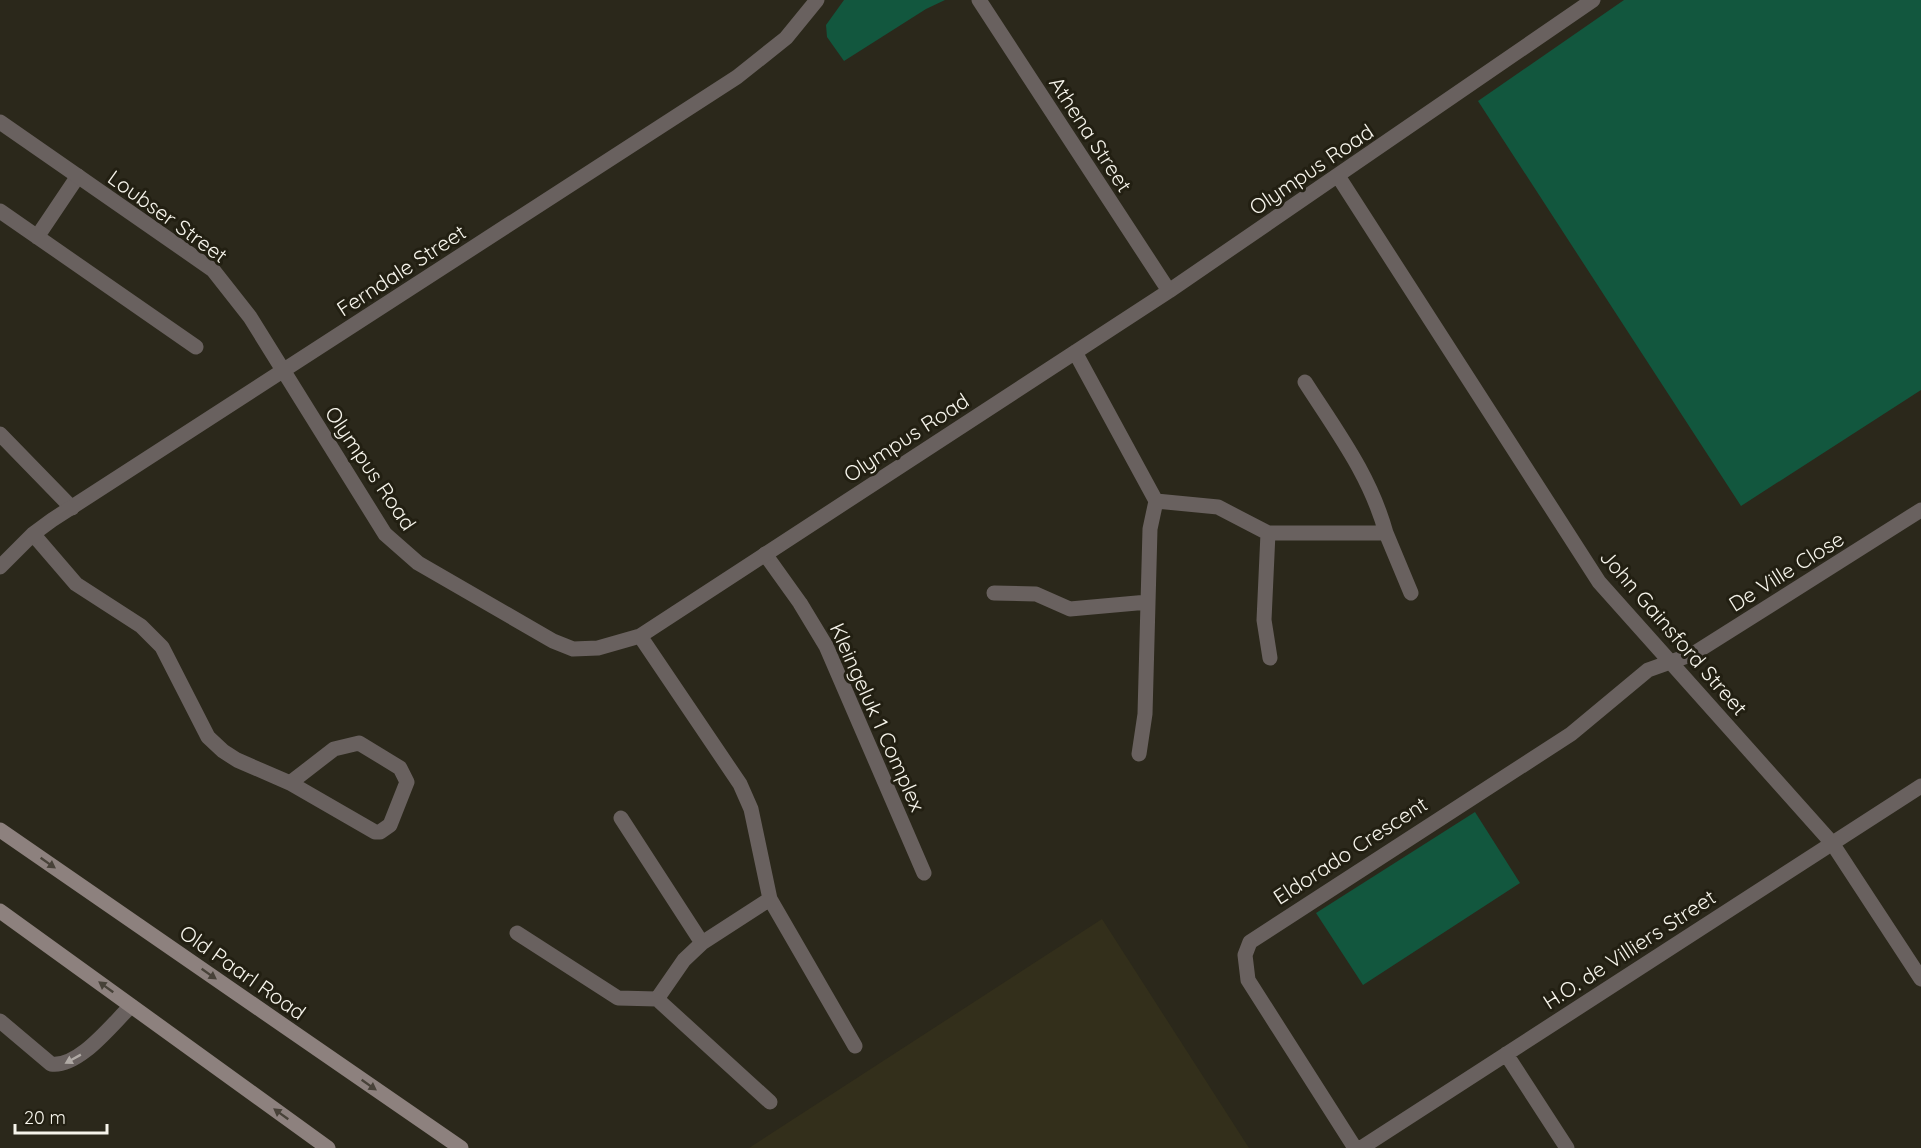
<svg xmlns="http://www.w3.org/2000/svg" width="1921" height="1148" viewBox="0 0 1921 1148" font-family="Quicksand,sans-serif">
<style>
.built{fill:#332f1b}
.green{fill:#12573e}
.lines{fill:none;stroke-linecap:round;stroke-linejoin:round}
.service{stroke:#69615f;stroke-width:15}
.minor{stroke:#69615f;stroke-width:15}
.secondary{stroke:#8d817e;stroke-width:15}
.oneway{fill:#474138}
.oneway2{fill:#b0aaa5}
.labels{text-anchor:middle;dominant-baseline:central;stroke-width:6;stroke-linejoin:round;paint-order:stroke}
.street-label{font-size:21px;fill:#f6f4eb;stroke:#221f12}
</style>
<rect width="100%" height="100%" fill="#2b281b"/>
<path class="built" d="M1102,919l147,229h-500z"/>
<path class="green" d="M844,0h101l-19,9 -82,52 -17,-24 -1,-12z
M1624,0h297v390l-180,116 -263,-405z
M1475,812l45,71 -157,102 -47,-72z"/>
<g class="lines">
<path class="service" d="M0,211l196,136
M37,237l41,-61
M0,434l72,74
M765,554l35,49 26,43 98,227
M0,1021l51,43c28,4 61,-40 80,-58"/>
<path class="minor" d="M979,0l190,291
M0,122l213,148 37,47 135,217 33,29 135,78 20,8 25,-1 42,-12 529,-345 424,-291
M1338,176l261,406 233,261 89,136
M1075,352l81,149 62,6 50,26h118c-16,-58 -49,-101 -81,-151
M1268,533l-4,87 6,38
M1386,533l25,60
M33,534l43,50 65,42 21,21 46,90 15,14 14,9 53,23 85,49h5l10,-7 17,-43 -7,-14 -41,-25 -25,6 -44,34
M0,567l33,-33 19,-14 685,-443 49,-39 31,-38
M994,593l42,1 34,15 78,-7
M640,636l100,148 11,25 19,90 85,147
M1139,754l6,-40 5,-185 6,-28
M621,818l81,125
M517,933l101,65 39,1 113,103
M657,999l27,-39 18,-17 68,-44
M1506,1054l61,94
M1355,1148l-107,-168 -3,-25 5,-13 321,-208 77,-64 45,-16 228,-144
M1361,1148l560,-362"/>
<path class="secondary" d="M0,830l461,318
M0,911l328,237"/>
</g>
<defs><path id="oneway-solid" d="M-6-.8H1V-3.2L6.5 0L1 3.2V.8H-6Z" transform="scale(1.5)"/></defs>
<g class="oneway">
<use href="#oneway-solid" transform="translate(48 863) rotate(35)"/>
<use href="#oneway-solid" transform="translate(209 974) rotate(35)"/>
<use href="#oneway-solid" transform="translate(106 987) rotate(-144)"/>
<use href="#oneway-solid" transform="translate(369 1085) rotate(35)"/>
<use href="#oneway-solid" transform="translate(281 1114) rotate(-144)"/>
</g>
<use class="oneway2" href="#oneway-solid" transform="translate(73 1059) rotate(151)"/>
<g class="labels">
<g class="street-label">
<text transform="translate(1091 134) rotate(57)">Athena Street</text>
<text transform="translate(1311 169) rotate(-34)">Olympus Road</text>
<text transform="translate(168 216) rotate(36)">Loubser Street</text>
<text transform="translate(401 270) rotate(-33)">Ferndale Street</text>
<text transform="translate(906 437) rotate(-33)">Olympus Road</text>
<text transform="translate(371 468) rotate(56)">Olympus Road</text>
<text transform="translate(1786 571) rotate(-32)">De Ville Close</text>
<text transform="translate(1674 632) rotate(49)">John Gainsford Street</text>
<text transform="translate(878 717) rotate(66)">Kleingeluk 1 Complex</text>
<text transform="translate(1350 850) rotate(-33)">Eldorado Crescent</text>
<text transform="translate(1629 949) rotate(-33)">H.O. de Villiers Street</text>
<text transform="translate(243 972) rotate(35)">Old Paarl Road</text>
</g>
</g>
<path d="M15 1124v9h92v-9" fill="none" stroke="#f6f4eb" stroke-width="3"/>
<text x="24" y="1124" font-size="18" fill="#f6f4eb" stroke="#221f12" stroke-width="4.5" paint-order="stroke">20 m</text>
</svg>
